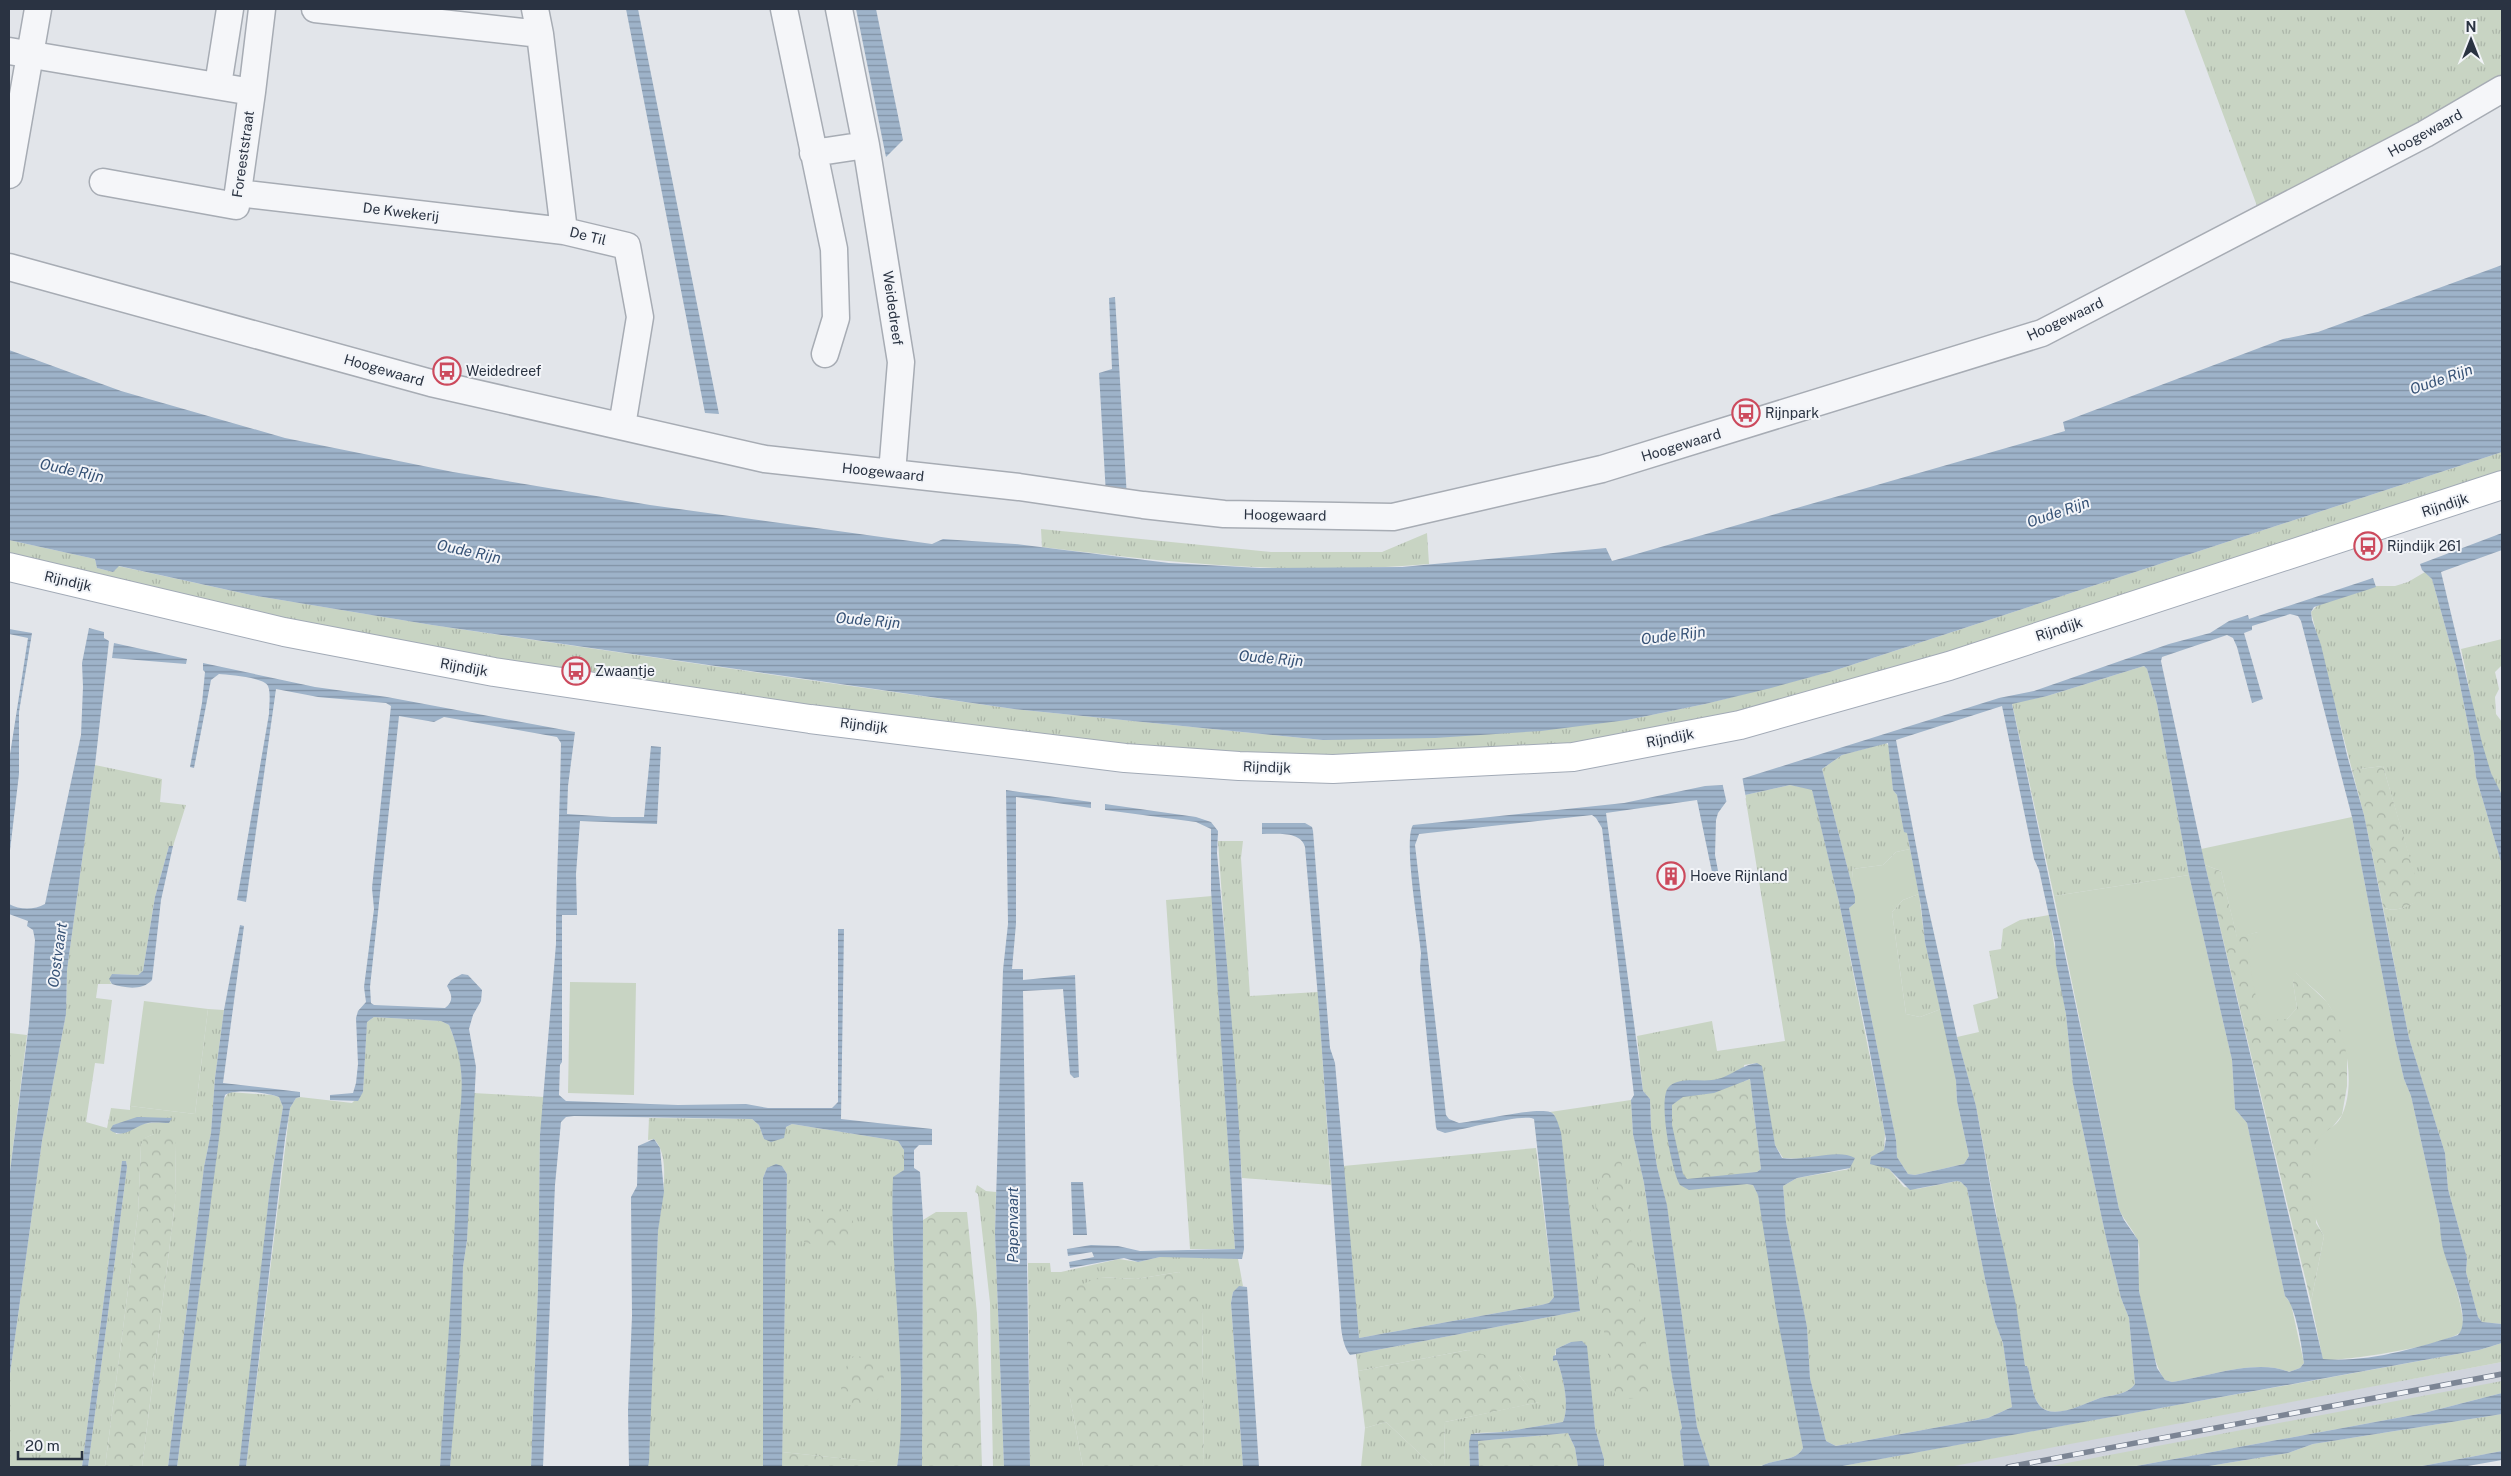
<svg xmlns="http://www.w3.org/2000/svg" width="2511" height="1476" viewBox="0 0 2511 1476" font-family="'Public Sans',sans-serif">
<style>
.built{fill:#d0d4dc}
.grass{fill:url(#grass-tufts);fill-rule:evenodd}
.forest{fill:url(#forest-crowns)}
.green{fill:#c8d4c3}
.water{fill:url(#water-rules);fill-rule:evenodd}
.pier{fill:#e2e5ea}
.lines{fill:none;stroke-linecap:round;stroke-linejoin:round}
.minor-casing{stroke:#a7acb4;stroke-width:29}
.major-casing{stroke:#a2aab6;stroke-width:30}
.minor{stroke:#f5f6f9;stroke-width:26}
.major{stroke:#fff;stroke-width:28}
.rail-casing{stroke:#7c8594;stroke-width:5.5}
.rail{stroke:#f2f4f8;stroke-width:4;stroke-dasharray:11;stroke-linecap:butt}
.labels{text-anchor:middle;dominant-baseline:central;stroke-width:4;stroke-linejoin:round;paint-order:stroke}
.street-label{font-size:14px;fill:#2a3342;stroke:#f2f4f8}
.poi-label{font-size:14px;fill:#2a3342;stroke:#f2f4f8;text-anchor:start}
.water-label{font-size:15px;font-style:italic;fill:#355175;stroke:#f2f4f8}
</style>
<defs>
<pattern id="grass-tufts" width="24" height="20" patternUnits="userSpaceOnUse" patternTransform="scale(1.25)"><rect width="24" height="20" fill="#c8d4c3"/><path d="M3 7l-1-3M5 7V3M7 7l1-3M15 17l-1-3M17 17v-4M19 17l1-3" fill="none" stroke="#acb6a9"/></pattern>
<pattern id="forest-crowns" width="20" height="18" patternUnits="userSpaceOnUse" patternTransform="scale(1.25)"><rect width="20" height="18" fill="#c8d4c3"/><path d="M2 6a3 3 0 1 1 6 0M12 15a3 3 0 1 1 6 0" fill="none" stroke="#acb6a9"/></pattern>
<pattern id="water-rules" width="6" height="5" patternUnits="userSpaceOnUse" patternTransform="scale(1.25)"><rect width="6" height="5" fill="#9eb3c9"/><path d="M0 2.5h6" fill="none" stroke="#8192a5"/></pattern>
</defs>
<rect width="100%" height="100%" fill="#e2e5ea"/>
<path class="built" d="M2502,1362v21l-444,84h-115z"/>
<path class="grass" d="M2184,9h318v71l-242,134z
M2502,452v27l-774,243 -233,39 -422,-14 -468,-69 -312,-52 -284,-66v-20l86,19 2,9 16,4 5,-6 133,29 181,30 362,53 220,31 309,31 304,-20 78,-16 128,-33z
M1041,529l230,23h111l45,-19 2,31c-129,12 -259,-1 -387,-17z
M2425,572l7,7 24,86 18,89 2,23 26,88v459l-20,-2 -4,-5 -12,-45 1,-14 -19,-69 -3,-36 -36,-115 -26,-131c13,7 27,-2 38,-9l-38,-132 -31,4 -41,-158 7,-7 58,-19h19l13,-4z
M2502,639v26l-7,7 4,17 -4,8 1,17 6,8v73c-25,-40 -30,-100 -41,-146z
M2144,666l3,3 10,35 32,171 -135,21 -42,-193 35,-7z
M1886,743l3,3 4,44 4,5 7,36 3,1 3,17 -14,3 -13,13 -31,4 3,28 -33,-128 20,-14z
M95,765l67,14 -2,23 26,3 -13,41h-4l-14,51 -12,74 -5,4 -26,-1 -2,8 2,2h-14l-2,14 16,2 -8,64 -9,-1 -9,59 21,6 4,-20 19,2v-4l65,8 13,-105 16,1 -9,68 -4,55 -7,34 -36,300h-26l33,-264 1,-58 -22,-11 -9,4 -4,7 -3,68 -33,254h-17l39,-300 -1,-6h-4l-40,306h-73v-86l33,-240 24,-127 1,-44zM128,1121l41,2c-10,0 -20,-1 -29,2 -9,3 -14,9 -24,9l-3,-9z
M1790,785l22,4 27,113 46,231 -1,17 -13,8 10,8 8,3 15,18 13,2 40,-8 4,1 6,6 18,91 10,43 8,21 9,64 -24,11 -152,28 -10,-5 -16,-63 -3,-50 -21,-106 -3,-36 14,-8 53,-9 -29,-13 -19,3 -19,-1 -8,-13 -18,-82 -13,2 3,119 6,1 5,10 45,253c-7,15 -31,10 -43,19h-50l-13,-40 -30,-221 -10,-39 -6,-40 -1,-28 -7,-8 -6,-55 75,-15 5,30 68,-10 -40,-246z
M1218,841h25l-2,17 9,138 68,-4 13,193 -89,-7z
M1919,894l6,48 16,67 -21,8 -14,-3 -14,-102 11,-12z
M1212,896l23,353h-45l-24,-349z
M2049,915l17,99 7,70 34,158 14,56 8,20 6,66c-8,11 -23,11 -35,14 -15,5 -44,22 -59,9 -10,-10 -9,-29 -14,-41h-2l-49,-260 -19,-69 22,-5 -6,-27 25,-7 -9,-47 12,-2 2,-20 17,-9z
M374,1017l67,4 8,4 11,30 3,43 -6,57 -3,117 -14,195h-194l44,-359 6,-10 4,-1 52,6 11,-11 4,-70z
M9,1033l18,2 -18,144z
M229,1092l43,3 7,2 4,10 -13,80 -25,242 -6,38h-62l42,-333 5,-35z
M473,1093l72,4 -5,38 -2,153 -7,179h-81l13,-200 4,-27z
M1631,1100l2,34 11,49 28,194 10,51 -2,3 4,36h-80v-8l-9,-31 -3,-27 -21,-59 -15,7 -2,12 3,-1c6,17 13,45 6,62l-60,10 -28,1 -6,10 1,24h-26l1,-45 94,-20 -19,-26 -52,-26 -110,21 -2,-17 224,-43 -19,-173 -7,-24 -4,-2z
M649,1118l103,1 7,6 5,14 28,-15 106,17 6,9v20l-6,5 4,264 -5,28h-20l-1,-5 -94,-10 5,-278 -5,-8 -15,2 -4,10v289h-115l10,-236c2,-24 15,-73 -4,-92l-6,1z
M1536,1148l18,149 -5,6 -8,2 -182,33 -16,-172z
M977,1185l9,6 10,1 -1,41 9,234h-11l-3,-164 -12,-109 -3,-2z
M1206,1256l32,3 5,27 -10,6 -2,11 12,164h-39l-2,-160 -23,-35 -43,7 -36,-2 -30,121 13,69h-53l-2,-204h22l1,9h10l58,-13 19,3 22,-5z
M2502,1343v19l-553,105h-112c214,-40 428,-77 642,-117z
M2502,1381v12l-78,20 -293,54h-85z
M2502,1414v37l-85,16h-214l85,-14 25,-9z
M1386,1422l48,45h-73l4,-39z"/>
<path class="forest" d="M2383,766l39,133c-13,6 -25,15 -39,8l-19,-92 -12,-45z
M2205,865l16,6 16,66 21,-5 29,87 10,-11 -4,-26 2,-10 32,30 11,18 9,28v38l-5,29 -27,34 1,74 8,13 -13,66z
M1750,1079l11,90 -4,3 -70,7 -4,-5 -11,-49v-20l11,-8 31,-4z
M154,1134h19l3,11 -1,58 -33,264h-37l33,-254 3,-68 3,-7z
M1612,1154l9,4 32,238 -37,4 -19,-109 -1,-99 8,-25z
M830,1207l18,3 6,14 -3,20 -19,6 -28,-8 1,-16 4,-12z
M936,1212h31l10,102 5,153h-60l1,-247z
M1179,1272l21,21 2,14 2,160h-121l-13,-69 -5,-107 35,-14 36,2z
M1468,1350l31,9 21,17 20,26 -95,20 -1,45h-10l-48,-45 -21,6 -7,-57z
M853,1356c29,0 42,27 21,48h-27c-11,-19 -6,-30 6,-48z
M1568,1433l7,15 3,19h-99l-1,-26z
M782,1452l95,10v5h-95z"/>
<path class="green" d="M2352,817l43,223 9,39 7,17 29,129c3,34 21,65 23,99l-2,8c-16,14 -115,29 -138,28l-12,-58 13,-66c-14,-24 -15,-44 -11,-72 2,-9 1,-18 6,-26 6,-8 17,-11 22,-21 16,-31 5,-85 -13,-113 -7,-11 -23,-21 -32,-31l-3,9 4,26 -10,11 -17,1 -11,-7 -11,-58 10,-23 -21,6 -16,-67 -16,-6 -4,-16z
M1910,849l9,45 -16,6 -11,12 14,102 14,3 21,-8 15,72 1,20 12,55 -5,8 -49,11 -7,-1 -11,-17 -1,-17 -47,-232 6,-5 -3,-34 31,-4 13,-13z
M2189,875l43,185 3,49 12,14 38,173 6,8 13,59 -4,5 -11,4c-32,-14 -83,5 -117,10l-7,-2c-12,-14 -26,-80 -27,-99 -1,-13 4,-26 0,-39 -3,-11 -14,-21 -19,-33l-65,-313z
M570,982l66,1 -2,112 -66,-2z
M144,1001l64,8 -13,105 -65,-8z"/>
<path class="water" d="M626,9h12l81,405 -14,-1z
M856,9h20l27,131 -17,17z
M2502,265v187l-669,219 -62,17 -66,16 -78,16 -86,11 -106,7 -112,2 -309,-31 -582,-84 -181,-30 -132,-29 -6,6 -16,-4 -2,-9 -86,-19v-190l112,41 164,47 168,34 197,33 282,39 11,-5 72,5 154,19 91,5 142,-1 204,-19 6,13 453,-130 -2,-9 220,-83 35,-7z
M1115,297l12,201 -21,-3 -7,-122 13,-4 -3,-71z
M2502,533v17l-61,22 41,171 9,30 11,22v70l-26,-88 -2,-23 -18,-89 -24,-86 -10,-9 -2,-6z
M2373,578l3,9 -62,20 -3,5 1,8 9,25 26,110 17,60 45,223 36,115 3,36 19,69 -1,14 12,45 4,5 20,2v19l-23,7 -642,117h-77c12,-9 36,-4 43,-19l-26,-132 -19,-121 -5,-10 -6,-1 -58,6 -9,-5c-8,-13 -22,-84 -12,-97 9,-12 31,-6 44,-8 18,-2 26,-14 45,-17l5,3 13,79 7,13c22,4 55,-10 73,0l-5,10 -53,10 -14,8 3,36 21,105 3,51 16,63 10,5 152,-28 24,-11 -9,-64 -8,-21 -10,-43 -18,-91 -6,-6 -4,-1 -47,9 -21,-21 -19,-5 1,-7 13,-7 2,-11 -18,-97 -29,-140 -27,-112 -22,-5 -54,12 -10,5 -8,11 -2,7 -1,35 4,21 -6,1 -16,-77 -91,13 37,278 7,8 1,28 6,40 10,38 30,222 13,40h-26l-4,-36 2,-3 -10,-51 -28,-194 -11,-49 -2,-34 3,-5 -32,-267 -6,-10 -4,-3 -173,19 -4,11 31,270 3,4 10,4c20,-2 76,-16 91,-11 6,1 9,15 11,20l19,179 -224,43 -6,1c-12,-16 -9,-46 -11,-65l-20,-281 -14,-162c-4,-16 -29,-13 -43,-13v-11h43l7,4 1,4 17,217 5,15 24,275 182,-33 8,-2 5,-6 -20,-178c-9,-6 -75,11 -89,14l-8,-3 -1,-3 -16,-158 1,-16c-2,-23 -18,-112 -8,-128l211,-22 81,-17 17,-1 277,-87 35,-7 135,-47 41,-11 19,-12 19,-6 1,4zM2290,614l8,2 3,5 51,196 43,223 9,39 7,17 29,129c0,6 1,13 2,19 3,20 32,74 16,91 -41,13 -91,28 -135,24l-118,-494 -44,-204 1,-4 65,-22 6,3 4,9 15,56 11,-4 -19,-66 8,-3v-4zM2144,666l3,3 10,35 32,171 43,185 3,49 12,14 38,173c11,10 17,52 19,67l-4,5 -11,4c-32,-14 -83,5 -117,10l-7,-2 -8,-12 -18,-77 -1,-51 -14,-20 -5,-11 -107,-505 35,-8zM2002,706l32,153 5,11 16,73 1,21 10,50 7,70 34,158 14,56 8,20 6,66c-8,11 -23,11 -35,14 -15,5 -45,22 -59,9 -10,-10 -9,-29 -14,-41h-2l-9,-61 -22,-99 -18,-100 -19,-69 -32,-144 -29,-153zM1888,743l5,47 4,5 7,37 3,1 14,73 4,36 31,139 1,20 12,55 -5,8 -49,11 -7,-1 -11,-17 -1,-17 -47,-232 6,-5v-6l-33,-128 20,-14zM1750,1079l11,90 -4,3 -70,7 -4,-5 -11,-49v-20l11,-8 31,-4z
M89,628l15,4v6l5,3 -14,124 -28,205 -1,44 -24,127 -33,240v-202l20,-155 6,-84 -2,-10 -6,-4 1,-5 -19,-7v-10c11,6 25,6 36,0l36,-169 2,-48 -1,-24z
M9,629l23,4 -13,79v62l-10,85v-98l19,-123 -19,-4z
M114,643l73,16 -1,5 -74,-6z
M203,663l112,24 72,10 188,35 -7,54 -1,28 45,3h32l7,-71 10,1 -4,77 -77,-3 -4,53 1,41h-15v147l-2,3 -1,30 7,6 112,4 68,-1 22,4h64l6,-6v-173h6l-3,190 91,10v16h-13l-5,5v18l6,4 3,46 -1,249h-25c5,-29 4,-57 4,-87 -2,-68 -11,-136 -8,-203l11,-7v-20l-6,-9 -106,-17 -6,3 -2,11 -13,4 -7,-3 -5,-14 -7,-6 -178,-3 -8,1 -5,5 -6,63 -12,282h-12l7,-179 2,-153 16,-191c0,-65 4,-133 5,-201l-4,-6 -113,-20 -10,5 -35,-6 -29,271 1,16 3,2 71,3c9,-7 7,-13 2,-22l4,-6 11,-6 6,1 14,15 -1,11 -8,14 -4,14 7,38 -9,173 -4,27 -2,68 -11,132h-10c6,-104 15,-207 17,-311 1,-54 14,-77 -8,-131l-8,-4 -67,-4 -7,5 -4,70 -5,9 -28,-1v-5l23,-2 3,-10 2,-19 -2,-46 2,-7 8,-9 -2,-15 10,-78 -2,-21 19,-182 -5,-3 -68,-6 -42,-8 -30,213 -9,-2 32,-186c0,-8 2,-21 -1,-28 -4,-9 -40,-11 -49,-12l-8,6 -17,88 -4,-1 12,-64 3,-31 -2,-2z
M1006,790l85,12v6l-75,-11v127l-4,45h11v11l52,-5 4,102 -5,1 -4,-4 -7,-85 -40,2 7,476h-26l-9,-234 8,-263 5,-46z
M1105,804l91,13 15,5 7,9 -1,22c12,131 24,263 27,396l-2,10 -82,-2 -22,5 -14,-4 -54,10 -1,-6 25,-5 -2,-5 -24,4 -1,-7 24,-4 27,1 22,5 95,-2 -24,-359v-61l-15,-7 -91,-12z
M169,846h4l-12,54 -9,80c-10,11 -27,8 -40,4l-3,-5 3,-5 26,1 5,-4 12,-74z
M240,925l4,1 -21,157 77,9v5l-4,1 -6,10 -5,31 -39,328h-7l31,-280 13,-80 -4,-10c-11,-4 -44,-9 -54,-2l-1,4 -47,368h-9l36,-300 7,-34 4,-55 9,-68z
M137,1117h3l32,1 -3,5c-6,0 -14,-1 -21,0 -14,3 -24,17 -38,7l3,-5z
M654,1139l6,9 4,44 -6,39 -9,231 -1,5h-19l-1,-56 4,-95 -1,-119 6,-11 1,-40z
M122,1161h4l1,6 -39,300h-6z
M776,1164l6,2 5,8 -5,293h-19v-289l4,-10z
M1071,1182h12l4,53h-14z
M1239,1286l8,1 12,180h-16l-12,-164 2,-11z
M1582,1341l5,5 8,82 9,31v8h-26l-3,-19 -7,-15 -90,8 1,26h-9l-1,-24 2,-9 32,-2 60,-10c7,-17 0,-45 -6,-62l-4,1v-5l3,-1v-6l15,-7z
M2502,1393v21l-189,30 -25,9 -85,14h-72l293,-54z
M2502,1451v9l-40,7h-45z"/>
<path class="pier" d="M1742,776l4,22 -19,6 -5,-22z"/>
<g class="lines">
<g class="minor-casing">
<path id="minor" d="M315,9l225,25
M535,9l5,25 24,197
M784,9l50,240 2,69 -11,36
M839,9l27,136 35,217 -9,111
M9,51l243,41 -16,114 -133,-24
M218,85l12,-76
M252,92l10,-83
M813,153l53,-8
M9,175l29,-166
M238,193l326,38 63,15 13,71 -18,109
M9,267l422,116 334,76 254,28 124,18 81,9 169,3 209,-48 440,-136 383,-199 77,-45"/>
</g>
<g class="major-casing">
<path id="major" d="M9,567l275,65 210,40 316,47 315,39 114,8 94,3 240,-12 167,-32 209,-59 553,-181"/>
</g>
<use href="#minor" class="minor"/>
<use href="#major" class="major"/>
<g class="rail-casing">
<path id="rail" d="M2008,1467l494,-93"/>
</g>
<use href="#rail" class="rail"/>
</g>
<defs>
<g id="bus-ring" transform="scale(1.4375)"><circle r="9.5" fill="#f2f4f8" stroke="#cc4a5d" stroke-width="1.5"/><path d="M-5-6H5V4H4V6H2V4H-2V6H-4V4H-5ZM-3.5-4V0h7V-4ZM-3.5 1.2v1.5H-2V1.2ZM2 1.2v1.5H3.5V1.2Z" fill="#cc4a5d"/></g>
<g id="building-ring" transform="scale(1.4375)"><circle r="9.5" fill="#f2f4f8" stroke="#cc4a5d" stroke-width="1.5"/><path d="M-4-6H4V6H1V3H-1V6H-4ZM-2.5-4.3h1.7v1.8h-1.7ZM.8-4.3h1.7v1.8H.8ZM-2.5-1h1.7V.8h-1.7ZM.8-1h1.7V.8H.8Z" fill="#cc4a5d"/></g>
</defs>
<g fill-rule="evenodd">
<use href="#bus-ring" x="447" y="371"/>
<use href="#bus-ring" x="1746" y="413"/>
<use href="#bus-ring" x="2368" y="546"/>
<use href="#bus-ring" x="576" y="671"/>
<use href="#building-ring" x="1671" y="876"/>
</g>
<g class="labels">
<g class="street-label">
<text transform="translate(2425 133) rotate(-29)">Hoogewaard</text>
<text transform="translate(243 154) rotate(-82)">Foreeststraat</text>
<text transform="translate(401 212) rotate(7)">De Kwekerij</text>
<text transform="translate(588 236) rotate(14)">De Til</text>
<text transform="translate(893 308) rotate(82)">Weidedreef</text>
<text transform="translate(2065 319) rotate(-25)">Hoogewaard</text>
<text transform="translate(384 370) rotate(16)">Hoogewaard</text>
<text transform="translate(1681 445) rotate(-17)">Hoogewaard</text>
<text transform="translate(883 472) rotate(6)">Hoogewaard</text>
<text transform="translate(2445 505) rotate(-18)">Rijndijk</text>
<text transform="translate(1285 515) rotate(1)">Hoogewaard</text>
<text transform="translate(68 581) rotate(13)">Rijndijk</text>
<text transform="translate(2059 629) rotate(-18)">Rijndijk</text>
<text transform="translate(464 667) rotate(10)">Rijndijk</text>
<text transform="translate(864 725) rotate(7)">Rijndijk</text>
<text transform="translate(1670 738) rotate(-11)">Rijndijk</text>
<text transform="translate(1267 767) rotate(2)">Rijndijk</text>
</g>
<g class="poi-label">
<text x="466" y="371">Weidedreef</text>
<text x="1765" y="413">Rijnpark</text>
<text x="2387" y="546">Rijndijk 261</text>
<text x="595" y="671">Zwaantje</text>
<text x="1690" y="876">Hoeve Rijnland</text>
</g>
<g class="water-label">
<text transform="translate(2441 379) rotate(-19)">Oude Rijn</text>
<text transform="translate(72 470) rotate(12)">Oude Rijn</text>
<text transform="translate(2058 512) rotate(-19)">Oude Rijn</text>
<text transform="translate(469 551) rotate(12)">Oude Rijn</text>
<text transform="translate(868 620) rotate(5)">Oude Rijn</text>
<text transform="translate(1673 635) rotate(-7)">Oude Rijn</text>
<text transform="translate(1271 658) rotate(5)">Oude Rijn</text>
<text transform="translate(57 955) rotate(-82)">Oostvaart</text>
<text transform="translate(1012 1225) rotate(-90)">Papenvaart</text>
</g>
</g>
<rect width="2511" height="1476" fill="none" stroke="#2a3342" stroke-width="20"/>
<g transform="translate(2471 40)" stroke="#f2f4f8" stroke-width="4" paint-order="stroke">
<path d="M0-4L9 19L0 12L-9 19Z" fill="#2a3342"/>
<text y="-8" font-size="14" font-weight="bold" text-anchor="middle" fill="#2a3342">N</text>
</g>
<path d="M18 1451v8h64v-8" fill="none" stroke="#2a3342" stroke-width="2.5"/>
<text x="25" y="1451" font-size="15" fill="#2a3342" stroke="#f2f4f8" stroke-width="4" paint-order="stroke">20 m</text>
</svg>
